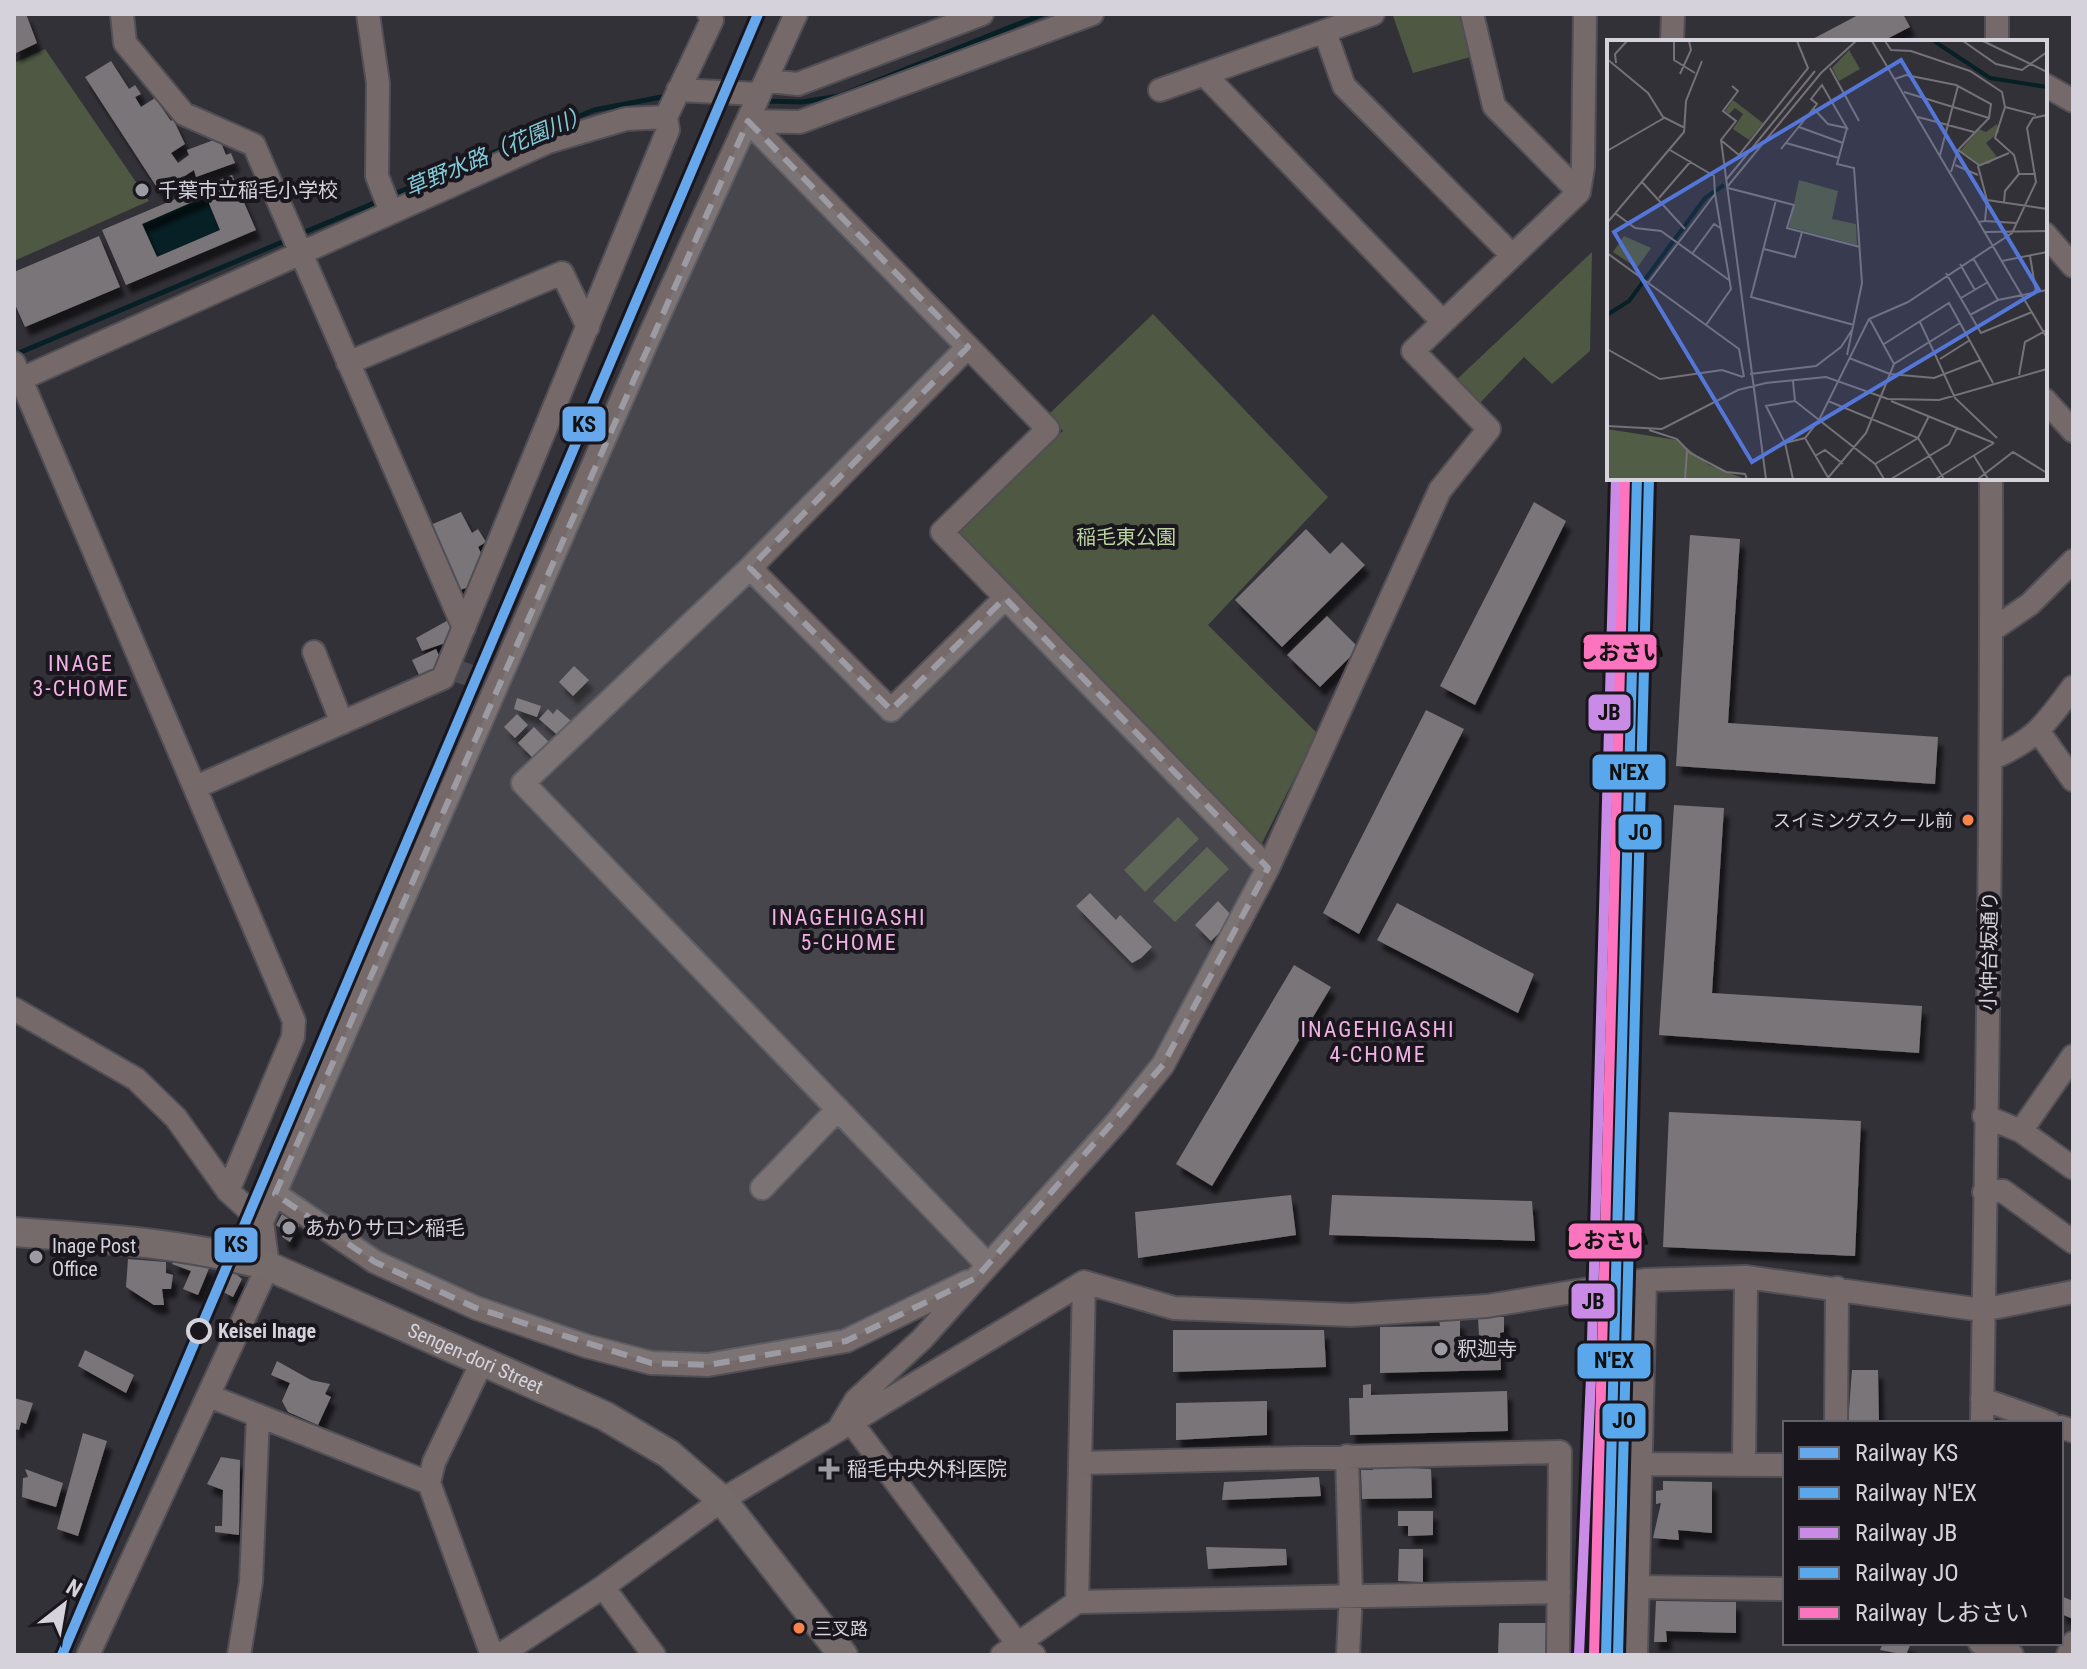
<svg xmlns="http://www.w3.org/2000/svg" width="2087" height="1669" viewBox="0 0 2087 1669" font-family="'Roboto Condensed','Noto Sans JP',sans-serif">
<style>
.green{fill:#4e5842}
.water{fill:#062025}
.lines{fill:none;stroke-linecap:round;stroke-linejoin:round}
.stream{stroke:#062025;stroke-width:5}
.building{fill:#7a7578;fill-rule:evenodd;filter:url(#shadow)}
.minor-tunnel{stroke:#4b4950;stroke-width:22;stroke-dasharray:22 11;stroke-linecap:butt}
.minor-casing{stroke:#514f55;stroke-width:26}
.major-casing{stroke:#514f55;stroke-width:32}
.minor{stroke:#756a69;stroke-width:22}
.major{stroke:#766b6b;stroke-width:28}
.rail-1-casing{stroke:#19171d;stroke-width:16}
.rail-2-casing{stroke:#19171d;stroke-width:16}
.rail-3-casing{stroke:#19171d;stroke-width:16}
.rail-4-casing{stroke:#19171d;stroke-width:16}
.rail-5-casing{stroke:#19171d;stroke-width:16}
.rail-1{stroke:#67a7ec;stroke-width:10}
.rail-2{stroke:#5aa8eb;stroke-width:10}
.rail-3{stroke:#ca8be6;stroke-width:10}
.rail-4{stroke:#5aa8ec;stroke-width:10}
.rail-5{stroke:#fc73be;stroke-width:10}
.marked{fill:#9c9aa2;fill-opacity:0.2;stroke:#9c9aa2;stroke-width:6;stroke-dasharray:16 10;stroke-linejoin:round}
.poi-dot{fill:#9c9aa2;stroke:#19171d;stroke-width:3}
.bus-dot{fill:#f8844c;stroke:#19171d;stroke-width:3}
.stop-dot{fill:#19171d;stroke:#d5d2db;stroke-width:4}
.labels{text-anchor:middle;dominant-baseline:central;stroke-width:8;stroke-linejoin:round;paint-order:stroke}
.bus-label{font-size:18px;fill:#d5d2db;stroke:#19171d;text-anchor:end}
.poi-label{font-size:20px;fill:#d5d2db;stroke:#19171d;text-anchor:start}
.park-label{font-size:20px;fill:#bcd49f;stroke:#19171d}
.street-label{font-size:20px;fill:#d5d2db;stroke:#19171d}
.stop-label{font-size:20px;font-weight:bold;fill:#d5d2db;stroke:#19171d;text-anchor:start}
.water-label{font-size:22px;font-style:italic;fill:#82cbda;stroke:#19171d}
.neighbourhood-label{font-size:22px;letter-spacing:2px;fill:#f2b1e4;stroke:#19171d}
.inset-river{fill:none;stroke:#062025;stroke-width:4}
.inset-road{fill:none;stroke:#747179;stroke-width:2}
.view{fill:#5476d9;fill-opacity:0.15;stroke:#5476d9;stroke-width:4}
.inset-edge{fill:none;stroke:#d5d2db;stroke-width:4}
.line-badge{stroke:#19171d;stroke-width:3}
.pale-badge-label{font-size:22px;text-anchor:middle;font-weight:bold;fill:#111}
</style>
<defs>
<filter id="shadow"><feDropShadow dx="5" dy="9" stdDeviation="2" flood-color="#0009"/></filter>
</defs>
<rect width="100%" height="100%" fill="#333138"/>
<path class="green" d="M1398,14h66l10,42 -61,17 -20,-57z
M45,49l104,152 -135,60v-198z
M1592,252l-2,99 -38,33 -28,-27 -46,48 -24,-23z
M1153,314l175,183 -120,128 109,108 -57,114 -308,-314 111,-102 -15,-16z
M1178,817l21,22 -54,53 -21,-22z
M1207,847l22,22 -54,53 -22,-21z"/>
<path class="water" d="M206,196l14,34 -63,27 -15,-33z"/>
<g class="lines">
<path class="stream" d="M765,101l37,1 37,-6 204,-82
M392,195l202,-85 73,-14
M300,234l79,-33
M14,355l273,-115"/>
</g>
<path class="building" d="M14,14h12l11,29 -23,11z
M1860,14h43l7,13 -29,15h-74z
M111,61l18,28 6,-4 6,9 -6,3 6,10 14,-9 16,23 2,-2 12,25 -14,9 7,10 11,-8 -2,-5 32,-12 7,17 5,-2 4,10 -39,14 -2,-7 -34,22 -75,-115z
M232,175l24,55 -130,55 -24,-55zM206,196l14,34 -63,27 -15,-33z
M99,236l21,51 -95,40 -11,-25v-30z
M1534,502l32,19 -91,184 -35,-19z
M461,512l11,21 6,-4 8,13 -8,5 6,12 -12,27 -18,6 -26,-66z
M1306,529l24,25 12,-12 23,23 -83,82 -47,-47z
M1690,535l50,4 -12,184 210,14 -3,47 -259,-18z
M1327,616l32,32 -39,39 -33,-32z
M452,618l2,22 -32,11 -6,-13z
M436,649l7,15 -24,11 -7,-15z
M574,666l15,14 -16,16 -14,-14z
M517,698l24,8 -4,11 -23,-8z
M548,709l5,5 4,-5 19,16 -14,14 -23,-20z
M1426,710l38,19 -105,205 -36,-21z
M517,714l11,11 -13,13 -11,-11z
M534,727l20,20 -16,16 -20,-20z
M1674,805l50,3 -12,185 210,13 -3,47 -260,-18z
M1090,893l26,27 4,-5 32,32 -11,11 -9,5 -56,-57z
M1218,901l16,17 -23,23 -16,-16z
M1397,903l137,71 -16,39 -141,-73z
M1294,965l37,22 -119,199 -36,-22z
M1669,1112l192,9 -6,135 -192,-9z
M1291,1195l5,40 -158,23 -3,-46z
M1332,1195l200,6 3,40 -206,-6z
M282,1214l18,10 -10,18 -8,-5 3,-6 -9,-6z
M175,1258l35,8 -12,29 -15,-6 8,-18 -19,-7z
M128,1259l38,3v11l7,2 -2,14h-9l2,16h-10l-28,-18z
M233,1271l9,8 -9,18 -10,-5z
M1478,1317h26v15l-4,1 1,37 -121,3v-46l60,-1 -1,-6h21v16h19z
M1173,1330h151l2,37 -153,5z
M85,1350l49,25 -8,18 -48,-27z
M277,1361l34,19 19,4 -5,10 6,3 -13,28 -30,-13 -6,-11 8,-18 -19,-8z
M1852,1370h26l1,53h-31z
M1371,1384v11l136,-4 1,40 -158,4 -1,-37h14v-13z
M14,1398l19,5 -7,21 -5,-2 -2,8 -5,-1z
M1267,1401v34l-91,5v-37z
M83,1433l24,8 -29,95 -21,-7z
M221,1457l19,3 -1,75 -24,-3v-6h7l1,-36 -16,-6z
M1373,1466l58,3 1,29 -70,1 -1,-29h12z
M25,1469l38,14 -7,24 -34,-10 1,-19 5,-1z
M1319,1477l2,19 -99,4 2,-18z
M1663,1481l49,1v51l-34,-3 1,10 -26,-2 8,-35 -5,1v-13l7,-1z
M1398,1511h35v24l-25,1v-10h-10z
M1206,1547l80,2 1,16 -79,4z
M1399,1549h24v33l-25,-1z
M2061,1596l12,5v18l-12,-5z
M1656,1601l80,1v31l-70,-2 1,11h-13z
M1499,1623h48l-1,32h-48z
M1883,1643h28l-5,12 -26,-5z"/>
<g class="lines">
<path class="minor-tunnel" d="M457,671l23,8"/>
<g class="minor-casing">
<path id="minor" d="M122,14l3,29 59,71 70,31 210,483
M368,14l10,69 -1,93 14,36
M1472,14l22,92 85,86 4,-25 2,-153
M1997,14v28
M1325,32l19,54 168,169
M1672,42l1,-28
M1204,74l239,248
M768,81l30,3 184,-70
M2045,85l28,16
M678,90l81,4
M1160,90l213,-76
M748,121l300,308 -106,103 326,336
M748,121l52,1 292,-108
M2045,234l28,32
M968,347l-218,221 -227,215 464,481
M14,363l280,658 -1,16 -65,154
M348,363l214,-90 26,54
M21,379l527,-237 78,-23 40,-2 46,-97 -3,-6
M2045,400l28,31
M750,568l141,142 114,-112
M1992,630l38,-26 43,-43
M314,652l28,71
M2039,732l34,48
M1993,758c44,-19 52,-34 80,-71
M196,787l247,-109 225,-548 -2,-13
M14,1009l122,70 40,39 52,73 34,31
M1984,1116l37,15 52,-75
M2021,1131l52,37
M762,1188l76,-79
M1984,1192l19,-1 70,51
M275,1194l100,68 101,46 110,38 65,17 57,2 138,-24 121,-59
M483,1360l-49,102 -5,21 63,172
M209,1396l220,87
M1982,1399l68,24
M851,1422l166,221 17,12
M1836,1423l1,-135
M1982,1423c5,-315 10,-630 9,-945
M841,1425l15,-25 66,-61 195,-217 46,-57 105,-197 172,-378 49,-61 -76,-78 166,-159
M2061,1427l12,4
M1347,1456l4,138 -3,61
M1081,1463l479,-11 -2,203
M1641,1464l144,1
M1744,1464l2,-187
M603,1587l51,68
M1637,1587l148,2
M1077,1602l7,-320
M1980,1643l32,12
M88,1655l180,-389 -6,-44 386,-883 148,-325
M239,1655l12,-73 7,-166
M500,1655l103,-68 119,-87 362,-218 90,26 177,7 136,-9 158,-26 101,-3 236,33 91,-18
M1002,1655l75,-53 482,-10
M1636,1655l9,-375
M2068,1655l5,-12"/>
</g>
<g class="major-casing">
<g id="major">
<path id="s1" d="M14,1232c87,6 170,11 254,34l337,150 64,38 53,46 121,155"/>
</g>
</g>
<use href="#minor" class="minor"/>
<use href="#major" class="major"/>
<g class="rail-1-casing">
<path id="rail-1" d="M62,1655l696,-1641"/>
</g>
<g class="rail-2-casing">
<path id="rail-2" d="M1606,1655l31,-1177"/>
</g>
<g class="rail-3-casing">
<path id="rail-3" d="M1579,1655l12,-278 25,-899"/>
</g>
<g class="rail-4-casing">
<path id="rail-4" d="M1618,1655l31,-1177"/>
</g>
<g class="rail-5-casing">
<path id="rail-5" d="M1594,1655l31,-1177"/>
</g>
<use href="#rail-1" class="rail-1"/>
<use href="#rail-2" class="rail-2"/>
<use href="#rail-3" class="rail-3"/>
<use href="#rail-4" class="rail-4"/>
<use href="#rail-5" class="rail-5"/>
</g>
<path class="marked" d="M748,121l220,226 -218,221 141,142 114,-112 263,270 -105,197 -187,213 -130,63 -138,24 -57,-2 -175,-55 -101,-46 -100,-68z"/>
<g class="poi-dot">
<circle cx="142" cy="190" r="8"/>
<circle cx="289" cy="1228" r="8"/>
<circle cx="36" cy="1257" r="8"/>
<circle cx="1441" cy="1349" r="8"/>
<path d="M825 1457h8v8h8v8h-8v8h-8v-8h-8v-8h8z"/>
</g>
<g class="bus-dot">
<circle cx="1968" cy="820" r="7"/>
<circle cx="799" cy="1628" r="7"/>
</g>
<circle class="stop-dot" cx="199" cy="1331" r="11"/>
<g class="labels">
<g class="bus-label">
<text x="1953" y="820">スイミングスクール前</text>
<text x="814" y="1628" text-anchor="start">三叉路</text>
</g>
<g class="poi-label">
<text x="158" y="190">千葉市立稲毛小学校</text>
<text x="305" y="1228">あかりサロン稲毛</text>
<text x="52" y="1246">Inage Post<tspan x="52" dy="23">Office</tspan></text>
<text x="1457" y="1349">釈迦寺</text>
<text x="847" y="1469">稲毛中央外科医院</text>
</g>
<g class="park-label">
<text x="1126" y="537">稲毛東公園</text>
</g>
<g class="street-label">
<text transform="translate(1989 951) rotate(-89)">小仲台坂通り</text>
<text stroke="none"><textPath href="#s1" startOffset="484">Sengen-dori Street</textPath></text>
</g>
<g class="stop-label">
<text x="218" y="1331">Keisei Inage</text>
</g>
<g class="water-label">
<text transform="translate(497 151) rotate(-23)">草野水路（花園川）</text>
</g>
<g class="neighbourhood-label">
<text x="81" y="663">INAGE<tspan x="81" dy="25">3-CHOME</tspan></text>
<text x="849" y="917">INAGEHIGASHI<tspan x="849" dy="25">5-CHOME</tspan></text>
<text x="1378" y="1029">INAGEHIGASHI<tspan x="1378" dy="25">4-CHOME</tspan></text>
</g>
</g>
<g transform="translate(1607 40)">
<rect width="440" height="440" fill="#333138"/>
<path d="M242,10l11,19 -21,12 -7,-13zM126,60l30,23 -14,17 -16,-11 10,-15 -8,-6 -6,6 -4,-3zM390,84l2,8 -13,11 11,14 -8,7h-10l-19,-13 19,-22 7,3zM192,140l39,11 -6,28 24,5 1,21 -68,-18zM17,196l27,12 -14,20 -24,-16z" fill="#4e5842"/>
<path d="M0,389l70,11 32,25 36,14h-138z" fill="#525d46"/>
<path class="inset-river" d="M327,1l56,37 57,9M0,275l22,-14 76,-103 19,-13"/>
<path class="inset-road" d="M67,1v19l21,13M265,1l175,297M278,1l6,9 20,1 59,20 32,21 3,15 -10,31 19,17 5,19h17M356,1l33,23 26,6 25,-18M376,1l64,31M0,19l41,34 15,24 22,11M9,23l-1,-9 12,-13M223,28l29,53M73,34l11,-24 -2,-9M288,39l11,-4 50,10 35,19 -2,14 -31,32 -7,22M125,46l6,5 -15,20 13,10 -15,19 45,339M297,52l85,26M398,67l31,8M311,77l56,15M192,87l44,16M240,88l-10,36 17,4 8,115 -15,72M115,101l17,14 69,-87 -11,-27M179,103l53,15M174,109l36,-45 -6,-5 11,-14 25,43 -19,-4 -14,-15M351,110l21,15M0,111l57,-33M333,115l18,-69M348,125l23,10M119,140l89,-109M35,142l43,47M120,147l94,-114 35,-32M121,148l66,17 -7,23 73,19M52,158l32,-37M169,160l-25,97 103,28M380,160l60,9M397,163l1,-12 14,-17M8,173l20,15 26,3 68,49M378,181l31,2M372,182l6,-1 2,-21 -9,-34 31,-13M0,183l77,-91 2,-31 16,-40M378,192l62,-1M157,209l31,8 7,-25M0,213l132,96 5,28M85,214l22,-30 8,5M423,216l6,36M366,218l25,42M395,221l45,-9M353,224l15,26M339,233l35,60 51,-21M41,243l67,-89 -1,-18 -44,-26M354,258l27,-16M363,275l28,-15 49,-10M263,280l24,44M313,282l35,76 42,40M99,285l25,-36 -16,-95M277,304l65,-41 44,80M0,309l53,30 62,-9 21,7M242,318l41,16 44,4 47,-18M333,319l30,-19M143,334l66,-8 25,-19 11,-17M412,335l6,-33 22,-12M186,341l2,20 80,63 9,15M221,361l90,37 26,41M284,361l103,42M158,366l30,-5M159,366l19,37 8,36M0,386l55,3 76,-39 28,-7 60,-6 62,22 51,1 108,-31M42,390l28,9 13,14 36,19 19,2 2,5M198,398l24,41M178,403l20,-5 14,-18 50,-101 39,-17 104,-69 24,-51 -9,-54 6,-10 14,-3M208,416l10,-6 18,14M367,416l14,23M268,424l43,-26 11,-22M78,439l2,-28M220,439l39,-46 28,-69 66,-41M284,439l58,-35 8,-16M329,439l58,-36M371,439l35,-27 34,21"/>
<path class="view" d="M294,20l138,230 -287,172 -138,-230z"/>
<rect width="440" height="440" class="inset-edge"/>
</g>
<g class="line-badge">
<rect x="561" y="405" width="46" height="38" rx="8" fill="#67a7ec"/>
<rect x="1582" y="633" width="76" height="38" rx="8" fill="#fc73be"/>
<rect x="1587" y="693" width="45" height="39" rx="8" fill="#ca8be6"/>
<rect x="1591" y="753" width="76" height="38" rx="8" fill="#5aa8eb"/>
<rect x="1617" y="813" width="46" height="38" rx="8" fill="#5aa8ec"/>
<rect x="1567" y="1222" width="76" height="38" rx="8" fill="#fc73be"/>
<rect x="213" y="1226" width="46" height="38" rx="8" fill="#67a7ec"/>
<rect x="1570" y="1282" width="46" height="38" rx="8" fill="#ca8be6"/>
<rect x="1576" y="1342" width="76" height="38" rx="8" fill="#5aa8eb"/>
<rect x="1601" y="1402" width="46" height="38" rx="8" fill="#5aa8ec"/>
</g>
<g class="pale-badge-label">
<text x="584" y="432">KS</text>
<text x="1620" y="660">しおさい</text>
<text x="1609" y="720">JB</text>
<text x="1629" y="780">N'EX</text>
<text x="1640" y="840">JO</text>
<text x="1605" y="1248">しおさい</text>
<text x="236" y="1252">KS</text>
<text x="1593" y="1309">JB</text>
<text x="1614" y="1368">N'EX</text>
<text x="1624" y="1428">JO</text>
</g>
<rect width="2087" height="1669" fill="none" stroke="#d5d2db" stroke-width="32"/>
<rect x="1783" y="1421" width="280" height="224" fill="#19171d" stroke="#646269" stroke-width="2"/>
<rect x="1799" y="1447" width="40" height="12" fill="#67a7ec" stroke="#646269" stroke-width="2"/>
<text x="1855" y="1461" font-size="24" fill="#d5d2db">Railway KS</text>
<rect x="1799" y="1487" width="40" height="12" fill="#5aa8eb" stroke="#646269" stroke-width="2"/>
<text x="1855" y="1501" font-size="24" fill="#d5d2db">Railway N'EX</text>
<rect x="1799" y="1527" width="40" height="12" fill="#ca8be6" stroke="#646269" stroke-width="2"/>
<text x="1855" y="1541" font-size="24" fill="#d5d2db">Railway JB</text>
<rect x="1799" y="1567" width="40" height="12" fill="#5aa8ec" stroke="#646269" stroke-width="2"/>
<text x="1855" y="1581" font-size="24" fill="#d5d2db">Railway JO</text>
<rect x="1799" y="1607" width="40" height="12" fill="#fc73be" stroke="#646269" stroke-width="2"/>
<text x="1855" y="1621" font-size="24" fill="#d5d2db">Railway しおさい</text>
<g transform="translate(64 1605) rotate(31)" stroke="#19171d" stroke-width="6" paint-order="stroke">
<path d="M0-6L14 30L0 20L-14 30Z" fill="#d5d2db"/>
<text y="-12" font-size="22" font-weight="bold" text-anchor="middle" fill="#d5d2db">N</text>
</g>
</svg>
